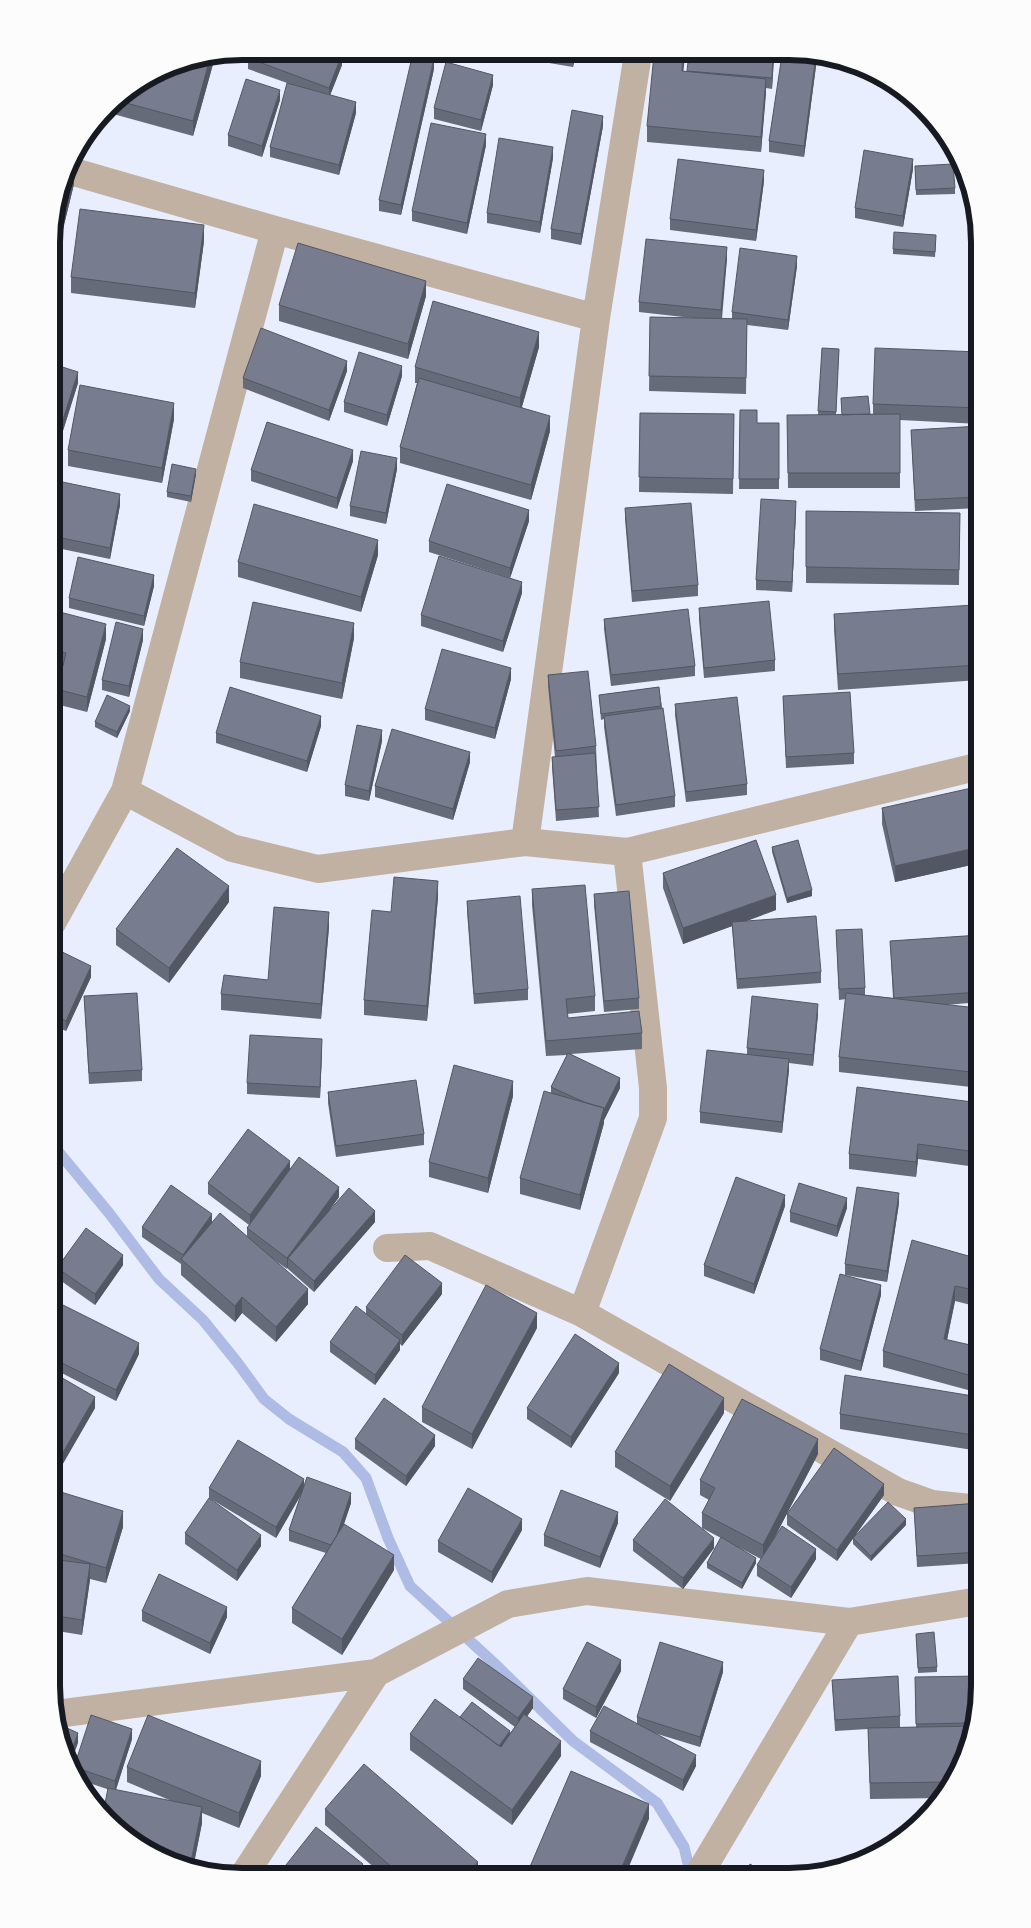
<svg xmlns="http://www.w3.org/2000/svg" width="1031" height="1928" viewBox="0 0 1031 1928" font-family="'Fira Sans Condensed',sans-serif">
<style>
.lines{fill:none;stroke-linecap:round;stroke-linejoin:round}
.stream{stroke:#aebbe5;stroke-width:11}
.street{stroke:#c1b1a2;stroke-width:28}
.wall{fill:#666b7a}
.shaded-wall{fill:#535763}
.building{fill:#777c8e;stroke:#535763}
.rim{fill:none;stroke:#181a21;stroke-width:6}
</style>
<rect width="100%" height="100%" fill="#e9eefe"/>
<g class="lines">
<path class="stream" d="M52,1144l57,69 50,66 44,41 34,42 27,37 25,20 54,33 23,26 22,60 22,48 84,77 79,78 84,62 27,44 7,29"/>
<path class="street" d="M67,170l208,60 321,88
M125,791l107,57 86,21 207,-27 102,10 353,-86
M525,842l71,-524 42,-264
M52,923l73,-132 150,-561
M387,1248l43,-2 152,67 316,179 34,12 47,5
M582,1313l71,-195v-30l-26,-236
M56,1714l320,-41 132,-69 79,-13 262,31 130,-21
M244,1875l132,-202
M698,1876l151,-254"/>
</g>
<path class="wall" d="M537,53h39l-3,14 -36,-6z
M685,54l-2,17h4l87,-16 -2,34 -6,-1 -5,64 -114,-10v-16z
M215,57l-22,79 -87,-24 10,-13z
M248,58l94,7 -12,30 26,18 -17,62 -69,-18v-10l20,-63 -42,-15z
M816,66l-12,91 -35,-5v-11z
M434,69l-33,146 -22,-4v-11z
M493,85l-12,46 -47,-12v-11z
M280,100l-18,57 -34,-11v-11z
M603,126l-22,119 -30,-6v-10z
M486,145l-19,89 -55,-13v-10z
M553,158l-13,75 -53,-10v-10z
M915,166l40,22v6l-39,1z
M913,169l-10,58 -48,-9v-10z
M964,177l6,4 3,23h-6z
M764,181l-8,60 -86,-11v-11z
M74,184l-19,78h-2v-44z
M204,241l-9,67 -124,-15v-16z
M936,241l-1,16 -42,-3v-5z
M727,258l-5,61h10v-7l65,-46 -9,64 -41,-5 -1,69 -97,-3 1,-74 42,1 -53,-6v-10z
M426,296l-18,63 -129,-38v-16z
M539,347l-17,60 28,24 -19,69 -131,-37v-16l17,-64h-2v-16z
M822,348l17,1 -3,66h6l-1,-17 29,16h3v-10l107,-52v72l-80,-4v68h-112l-1,-73h31z
M53,364l25,19 -17,54 -8,-3z
M347,371l-18,50 -86,-33v-10z
M402,376l-15,50 -43,-14v-10z
M740,410l17,13h22v66h-40z
M640,413l94,1 -1,80 -94,-2z
M174,419l-12,64 -94,-17v-16z
M980,426v82l-65,3 -4,-81z
M353,461l-16,48 -86,-28v-11z
M397,469l-11,55 -36,-8v-10z
M196,474l-5,28 -24,-5v-5z
M53,480l67,25 -10,54 -58,-12z
M625,508l73,77v11l-66,6 -7,-83z
M796,511l-4,81 -36,-2v-10z
M960,513l-1,72 -153,-2v-16z
M529,521l-19,57 -81,-26v-11z
M378,555l-17,57 -123,-35v-15z
M154,586l-10,40 -75,-18v-10z
M522,593l-19,59 -82,-26v-11z
M699,608l76,52v11l-71,7 -5,-59z
M52,610l54,29 -19,73 -35,-9z
M834,614l145,51v15l-141,10 -4,-61z
M604,619l91,47v10l-84,10 -7,-57z
M354,638l-12,61 -102,-21v-16z
M143,640l-14,57 -27,-7v-10z
M548,675l48,71 3,71 -43,4 -4,-54v-10h3l-7,-71z
M511,679l-16,60 -70,-19v-11z
M659,687l16,109v11l-59,9 -12,-89v-8l-3,1 -2,-25z
M783,696l71,57v11l-68,4z
M675,704l72,80v11l-61,7 -11,-87z
M130,711l-13,27 -22,-11v-5z
M321,726l-14,46 -91,-29v-10z
M382,741l-13,60 -24,-5v-11z
M470,762l-17,58 -78,-23v-11z
M980,805v58l-85,19 -13,-58v-16z
M772,847l40,49 -25,7 -15,-51z
M663,873l113,37 -32,12 77,50v11l-84,6 -5,-63 -49,18 -20,-56z
M532,889l63,107v15l-28,3 1,4 74,15v16l-71,5 49,34 -16,32v3l-24,87 -60,-16v-16l31,-85v-6l16,-32 -21,1 -14,-151z
M594,894l45,104v11l-35,3 -10,-107z
M438,897l-11,124 -63,-6v-15l27,-88z
M467,901l61,88v11l-54,4 -7,-93z
M229,902l-60,81 -53,-38v-16z
M329,927l-8,92 -100,-9v-16l47,-14z
M836,930l29,58v7l28,3 -3,-57 90,-6v67l-34,3 31,19 -6,63 -132,-15v-15l7,-58 -7,1z
M52,952l39,25 -25,54 -14,-6z
M84,996l58,74v11l-53,3z
M818,1014l-5,52 -24,-3v7l-7,63 -82,-10v-11l47,-58v-6z
M322,1050l-2,48 -73,-4v-11z
M328,1092l96,42v11l-88,12 -8,-54z
M513,1096l-25,97 -59,-16v-15z
M980,1103l-1,36 -3,28 -58,-8 -2,18 -67,-8v-15z
M290,1169l49,28 -11,15 47,10 -61,70 -26,-23v-2l-1,2 -18,-13 39,48 -32,38 -34,-29 -7,9 -54,-47v-11l-39,-27v-10l70,-5 35,15v-9l2,-3 -41,-31v-11z
M899,1203l-12,79 -42,-7v-11z
M785,1206l-31,88 -50,-18v-11z
M847,1208l-10,29 -47,-15v-10z
M979,1259v48l-24,-6 -8,39 32,7v46l-96,-26v-16z
M123,1265l-28,40 -38,-27v-10z
M442,1294l-40,52 -2,-2v6l-25,35 -45,-33v-10l36,-28v-7z
M881,1295l-20,76 -41,-11v-11z
M52,1323l87,31 -23,47 -64,-33z
M537,1328l-65,121 -50,-27v-15z
M52,1372l43,36 -34,59 -9,-6z
M619,1373l-48,75 -44,-29v-11z
M979,1397v54l-139,-22v-15z
M724,1413l-54,88 -55,-34v-15z
M355,1439l80,7 -29,40 -51,-37z
M818,1454l-43,82 41,23 -25,39 -34,-22v-11l4,-6 -23,-12 18,16 -14,26 -35,-21v-5l14,-25 -19,-10v-15l7,-13 -9,-5v-15z
M304,1485l47,18 -7,21 50,46 -52,85 -50,-32v-15l34,-55 -37,-12v-11l12,-35 -25,43 -67,-40v-10z
M51,1489l72,38 -17,56 -16,-4 -8,56 -31,-5z
M884,1495l-47,66 -50,-36v-11z
M979,1503v60l-62,4 -3,-59z
M618,1523l-18,45 -56,-22v-11z
M906,1525l-35,36 -18,-17v-6z
M522,1530l-30,53 -54,-31v-11z
M185,1533l76,13 -24,35 -52,-37z
M633,1540l81,8 -31,41 -50,-38z
M142,1611l85,6 -17,37 -68,-33z
M51,1631l10,13 -5,27 -5,-1z
M916,1634l21,33v5l-19,1z
M621,1671l-25,47 -33,-19v-10z
M723,1672l-23,75 -46,-14 42,33 -13,25 -93,-49v-11l47,-7v-7z
M915,1677l64,22 -14,60 -22,39 -73,1 -2,-70 -33,2 -3,-51 68,36v11l-9,1 25,-1z
M463,1679l70,29 -6,8 34,40 -49,69 -102,-75v-16l100,-1 5,-6 -52,-38z
M132,1739l-16,51 58,12 -47,-20v-15l134,9 -22,52 -37,-15v10l-9,45 -35,-11 -51,-68 -30,-10 -3,-7v-5z
M325,1809l153,67h-94l-59,-51z
M282,1870l81,5v1l-81,-1z"/>
<path class="shaded-wall" d="M573,53h3l-3,14z
M342,54v11l-13,33v-10z
M683,54h2l-3,32v-15z
M773,55l1,4 -2,30v-11z
M816,55v11l-12,91v-11z
M215,57l-22,79v-15l17,-63z
M434,58v11l-33,146v-10z
M493,75v10l-12,46v-11z
M766,79v15l-5,58v-15z
M280,90v10l-18,57v-11z
M356,102v11l-17,62v-10z
M603,116v10l-22,119v-11z
M486,134v11l-19,89v-11z
M553,147v11l-13,75v-11z
M913,159v10l-10,58v-11z
M764,170v11l-8,60v-11z
M74,174v10l-19,78v-10z
M204,225v16l-9,67v-15z
M727,247v11l-6,63v-11z
M797,256v10l-9,64v-10z
M56,266v11l-3,13v-11z
M426,281v15l-18,63v-15z
M539,332v15l-19,66v-15z
M347,361v10l-18,50v-11z
M402,366v10l-15,50v-11z
M78,372v11l-17,54v-11z
M174,403v16l-12,64v-15z
M550,416v15l-19,69v-15z
M60,437v6l-7,19v-6z
M353,450v11l-16,48v-11z
M397,458v11l-11,55v-11z
M196,469v5l-5,28v-6z
M120,494v11l-10,54v-11z
M796,501v10l-4,81v-10z
M529,510v11l-19,57v-10z
M378,540v15l-17,57v-15z
M60,559v11l-8,22v-10z
M154,575v11l-10,40v-10z
M522,582v11l-19,59v-11z
M354,623v15l-12,61v-16z
M106,624v15l-19,73v-15z
M143,629v11l-14,57v-11z
M511,668v11l-16,60v-11z
M130,706v5l-13,27v-6z
M321,716v10l-14,46v-11z
M382,730v11l-13,60v-10z
M53,751v16l-1,4v-15z
M470,752v10l-17,58v-11z
M980,847v16l-85,19v-16z
M438,881v16l-11,124v-15z
M229,886v16l-60,81v-15z
M812,890v6l-25,7v-5z
M776,895v15l-93,34v-16z
M329,912v15l-8,92v-15z
M91,966v11l-25,54v-10z
M818,1004v10l-5,52v-11z
M977,1008v16l-6,63v-15z
M322,1039v11l-2,48v-11z
M789,1059v11l-7,63v-11z
M620,1078v10l-16,32v3l-24,87v-15l24,-87z
M513,1081v15l-25,97v-15z
M979,1124v15l-3,28v-15z
M918,1144v15l-2,18v-15z
M290,1161v11l-40,54v-11z
M54,1178v10l-2,3v-11z
M339,1187v10l-47,65 -4,-4v9l-1,2v-11z
M899,1193v10l-12,79v-11z
M785,1195v11l-31,88v-10z
M847,1198v10l-10,29v-11z
M375,1211v11l-61,70v-11z
M212,1214v11l-29,37v-7z
M123,1255v10l-28,40v-11z
M442,1283v11l-40,52v-11z
M881,1285v10l-20,76v-10z
M955,1286v15l-11,53v-15z
M308,1289v15l-32,38v-15z
M242,1297v16l-7,9v-16z
M537,1313v15l-65,121v-15z
M400,1340v10l-25,35v-10z
M139,1343v11l-23,47v-11z
M619,1363v10l-48,75v-11z
M95,1397v11l-34,59v-11z
M724,1398v15l-54,88v-15z
M435,1435v11l-29,40v-10z
M818,1439v15l-55,106v-15z
M304,1479v10l-28,49v-11z
M884,1484v11l-47,66v-11z
M351,1493v10l-18,53v-11z
M123,1511v16l-17,56v-15z
M618,1512v11l-18,45v-11z
M522,1519v11l-30,53v-11z
M906,1519v6l-35,36v-5z
M261,1535v11l-24,35v-11z
M714,1538v10l-31,41v-11z
M816,1549v10l-25,39v-11z
M394,1555v15l-52,85v-16z
M756,1558v5l-14,26v-6z
M90,1564v16l-8,55v-15z
M227,1607v10l-17,37v-11z
M61,1633v11l-5,27v-11z
M621,1660v11l-25,47v-11z
M723,1662v10l-23,75v-10z
M533,1697v11l-15,21v-11z
M132,1729v10l-17,53v-11z
M510,1731v6l-14,18v-6z
M78,1733v10l-8,22 -2,-5z
M561,1741v15l-49,69v-15z
M696,1755v11l-13,25v-11z
M261,1761v15l-22,52v-15z
M649,1804v15l-24,57h-7z
M202,1807v16l-9,45 -3,-1z
M478,1862v14h-12z
M363,1864v12l-8,-1z"/>
<path class="building" d="M250,51l86,1 6,2 -13,34 -81,-30z
M413,53l21,5 -33,147 -22,-5z
M654,54h29l-1,17 84,8 -5,58 -114,-11z
M689,54l84,1 -1,23 -85,-7z
M782,55h34l-12,91 -35,-5z
M210,58l-17,63 -78,-21 54,-34z
M446,62l47,13 -12,45 -47,-12z
M246,79l34,11 -18,56 -34,-11z
M287,83l69,19 -17,63 -69,-18z
M572,110l31,6 -22,118 -30,-5z
M431,123l55,11 -19,89 -55,-12z
M499,138l54,9 -13,75 -53,-9z
M864,150l49,9 -10,57 -48,-8z
M678,159l86,11 -8,60 -86,-11z
M953,164l2,24 -39,2 -1,-24z
M67,172l7,2 -19,78 -2,-1v-33z
M967,176l3,5 3,17 -6,1 -3,-22z
M80,209l124,16 -9,68 -124,-16z
M894,232l42,3 -1,17 -42,-3z
M646,239l81,8 -6,63 -82,-8z
M298,243l128,38 -18,63 -129,-39z
M740,248l57,8 -9,64 -56,-8z
M53,266h3l-3,13z
M433,301l106,31 -19,66 -105,-31z
M650,317l97,2 -1,59 -97,-2z
M261,328l86,33 -18,49 -86,-32z
M822,348l17,1 -3,63 -18,-1z
M875,348l105,4v56l-107,-4z
M359,352l43,14 -15,49 -43,-13z
M53,364l25,8 -17,54 -8,-2z
M419,378l131,38 -19,69 -131,-38z
M80,385l94,18 -12,65 -94,-18z
M868,396l2,18 -28,1 -1,-17z
M740,410h17v13h22v56h-40z
M640,413l94,1 -1,65 -94,-2z
M900,414v59h-112l-1,-58z
M267,422l86,28 -16,48 -86,-28z
M980,426v71l-65,3 -4,-70z
M53,435l7,2 -7,19z
M361,451l36,7 -11,55 -36,-7z
M172,464l24,5 -5,27 -24,-4z
M53,480l67,14 -10,54 -58,-12z
M447,484l82,26 -19,58 -81,-27z
M761,499l35,2 -4,81 -36,-2z
M691,503l7,82 -66,6 -7,-83z
M254,504l124,36 -17,57 -123,-35z
M806,511l154,2 -1,57 -153,-3z
M52,556l8,3 -8,23z
M439,556l83,26 -19,59 -82,-26z
M78,557l76,18 -10,41 -75,-18z
M769,601l6,59 -71,8 -5,-60z
M253,602l101,21 -12,60 -102,-21z
M974,605l5,60 -141,9 -4,-60z
M688,609l7,57 -84,9 -7,-56z
M52,610l54,14 -19,73 -35,-9v-25l11,3 3,-13 -14,-4z
M116,622l27,7 -14,57 -27,-6z
M442,649l69,19 -16,60 -70,-19z
M588,671l8,75 -40,5 -8,-76z
M230,687l91,29 -14,45 -91,-28z
M659,687l2,19 -60,8 -2,-19z
M850,692l4,61 -68,4 -3,-61z
M107,695l23,11 -13,26 -22,-10z
M737,697l10,87 -61,8 -11,-88z
M663,708l12,88 -59,9 -12,-89z
M357,725l25,5 -13,61 -24,-6z
M392,729l78,23 -17,57 -78,-23z
M595,753l4,54 -43,3 -4,-53z
M976,787l4,18v42l-85,19 -13,-58z
M756,840l20,55 -93,33 -20,-55z
M798,840l14,50 -25,8 -15,-51z
M177,848l52,38 -60,82 -53,-39z
M394,877l44,4 -11,125 -63,-6 8,-90 19,2z
M585,885l10,111 -29,3 2,19 71,-7 3,22 -96,8 -14,-152z
M629,891l10,107 -35,3 -10,-107z
M520,896l8,93 -54,5 -7,-93z
M274,907l55,5 -8,92 -100,-10 3,-19 44,5z
M816,916l5,56 -84,7 -5,-57z
M862,929l3,59 -26,1 -3,-59z
M980,935v57l-86,6 -4,-57z
M54,948l37,18 -25,55 -14,-7v-62z
M137,993l5,77 -53,3 -5,-77z
M846,993l131,15 -6,64 -132,-15z
M752,996l66,8 -5,51 -66,-7z
M250,1035l72,4 -2,48 -73,-4z
M707,1050l82,9 -7,63 -82,-10z
M568,1053l52,25 -16,32v-2l-20,-6 -33,-15z
M454,1065l59,16 -25,97 -59,-16z
M416,1080l8,54 -88,12 -8,-54z
M857,1087l123,16 -1,21 -3,28 -58,-8 -2,18 -67,-8z
M544,1091l60,17 -24,87 -60,-17z
M248,1129l42,32 -40,54 -42,-32z
M299,1157l40,30 -52,71 -40,-30z
M736,1177l49,18 -31,89 -50,-19z
M799,1183l48,15 -10,28 -47,-14z
M171,1185l41,29 -29,41 -41,-28z
M857,1187l42,6 -12,78 -42,-7z
M349,1188l26,23 -61,70 -26,-23z
M220,1213l88,76 -32,38 -34,-30 -7,9 -54,-47z
M86,1228l37,27 -28,39 -38,-26z
M912,1240l67,19v32l-24,-5 -11,53 35,8v31l-96,-27z
M405,1255l37,28 -40,52 -36,-28z
M840,1274l41,11 -20,76 -41,-12z
M486,1285l51,28 -65,121 -50,-27z
M61,1304l78,39 -23,47 -64,-32v-35z
M356,1306l44,34 -25,35 -45,-33z
M575,1334l44,29 -48,74 -44,-29z
M669,1364l55,34 -54,88 -55,-34z
M52,1372l43,25 -34,59 -9,-6z
M845,1375l134,22v39l-139,-22z
M384,1398l51,37 -29,41 -51,-37z
M742,1399l76,40 -55,106 -61,-32 13,-25 -15,-8z
M238,1440l66,39 -28,48 -67,-39z
M834,1448l50,36 -47,66 -50,-36z
M307,1477l44,16 -14,42 -6,10 -42,-15z
M468,1488l54,31 -30,53 -54,-31z
M51,1489l72,22 -17,57 -55,-17z
M561,1490l57,22 -18,45 -56,-22z
M209,1498l52,37 -24,35 -52,-37z
M665,1499l49,39 -31,40 -50,-38z
M888,1502l18,17 -35,37 -18,-18z
M979,1503v49l-62,4 -3,-48z
M344,1524l50,31 -52,84 -50,-31z
M782,1526l34,23 -25,38 -34,-22z
M721,1537l35,21 -14,25 -35,-20z
M51,1559l39,5 -8,56 -31,-5z
M159,1574l68,33 -17,36 -68,-32z
M51,1631l10,2 -5,27 -5,-1z
M934,1632l3,35 -19,1 -2,-34z
M587,1642l34,18 -25,47 -33,-18z
M660,1642l63,20 -23,75 -63,-20z
M478,1658l55,39 -15,21 -55,-39z
M898,1676l2,40 -65,4 -3,-40z
M979,1676v23l-5,24 -58,1 -1,-47z
M435,1699l66,48 23,-33 37,27 -49,69 -102,-76z
M472,1702l38,29 -11,15 -39,-29z
M604,1706l92,49 -13,25 -93,-49z
M91,1715l41,14 -17,52 -41,-14z
M148,1715l113,46 -22,52 -112,-46z
M58,1724l20,9 -10,27 -7,-13z
M973,1726l-8,33 -13,23 -82,1 -2,-55z
M364,1764l114,98 -12,14h-64l-77,-67z
M571,1771l78,33 -31,72h-92z
M108,1788l94,19 -12,60 -32,-10 -41,-27 -14,-16z
M316,1827l47,37 -8,11h-66l-7,-5z
M750,1864l22,13h-29z
M371,1869l8,7h-14z"/>
<path d="M0 0H1031V1928H0ZM242 60H789A182 182 0 0 1 971 242V1686A182 182 0 0 1 789 1868H242A182 182 0 0 1 60 1686V242A182 182 0 0 1 242 60Z" fill="#fcfcfc" fill-rule="evenodd"/>
<path class="rim" d="M242 60H789A182 182 0 0 1 971 242V1686A182 182 0 0 1 789 1868H242A182 182 0 0 1 60 1686V242A182 182 0 0 1 242 60Z"/>
</svg>
